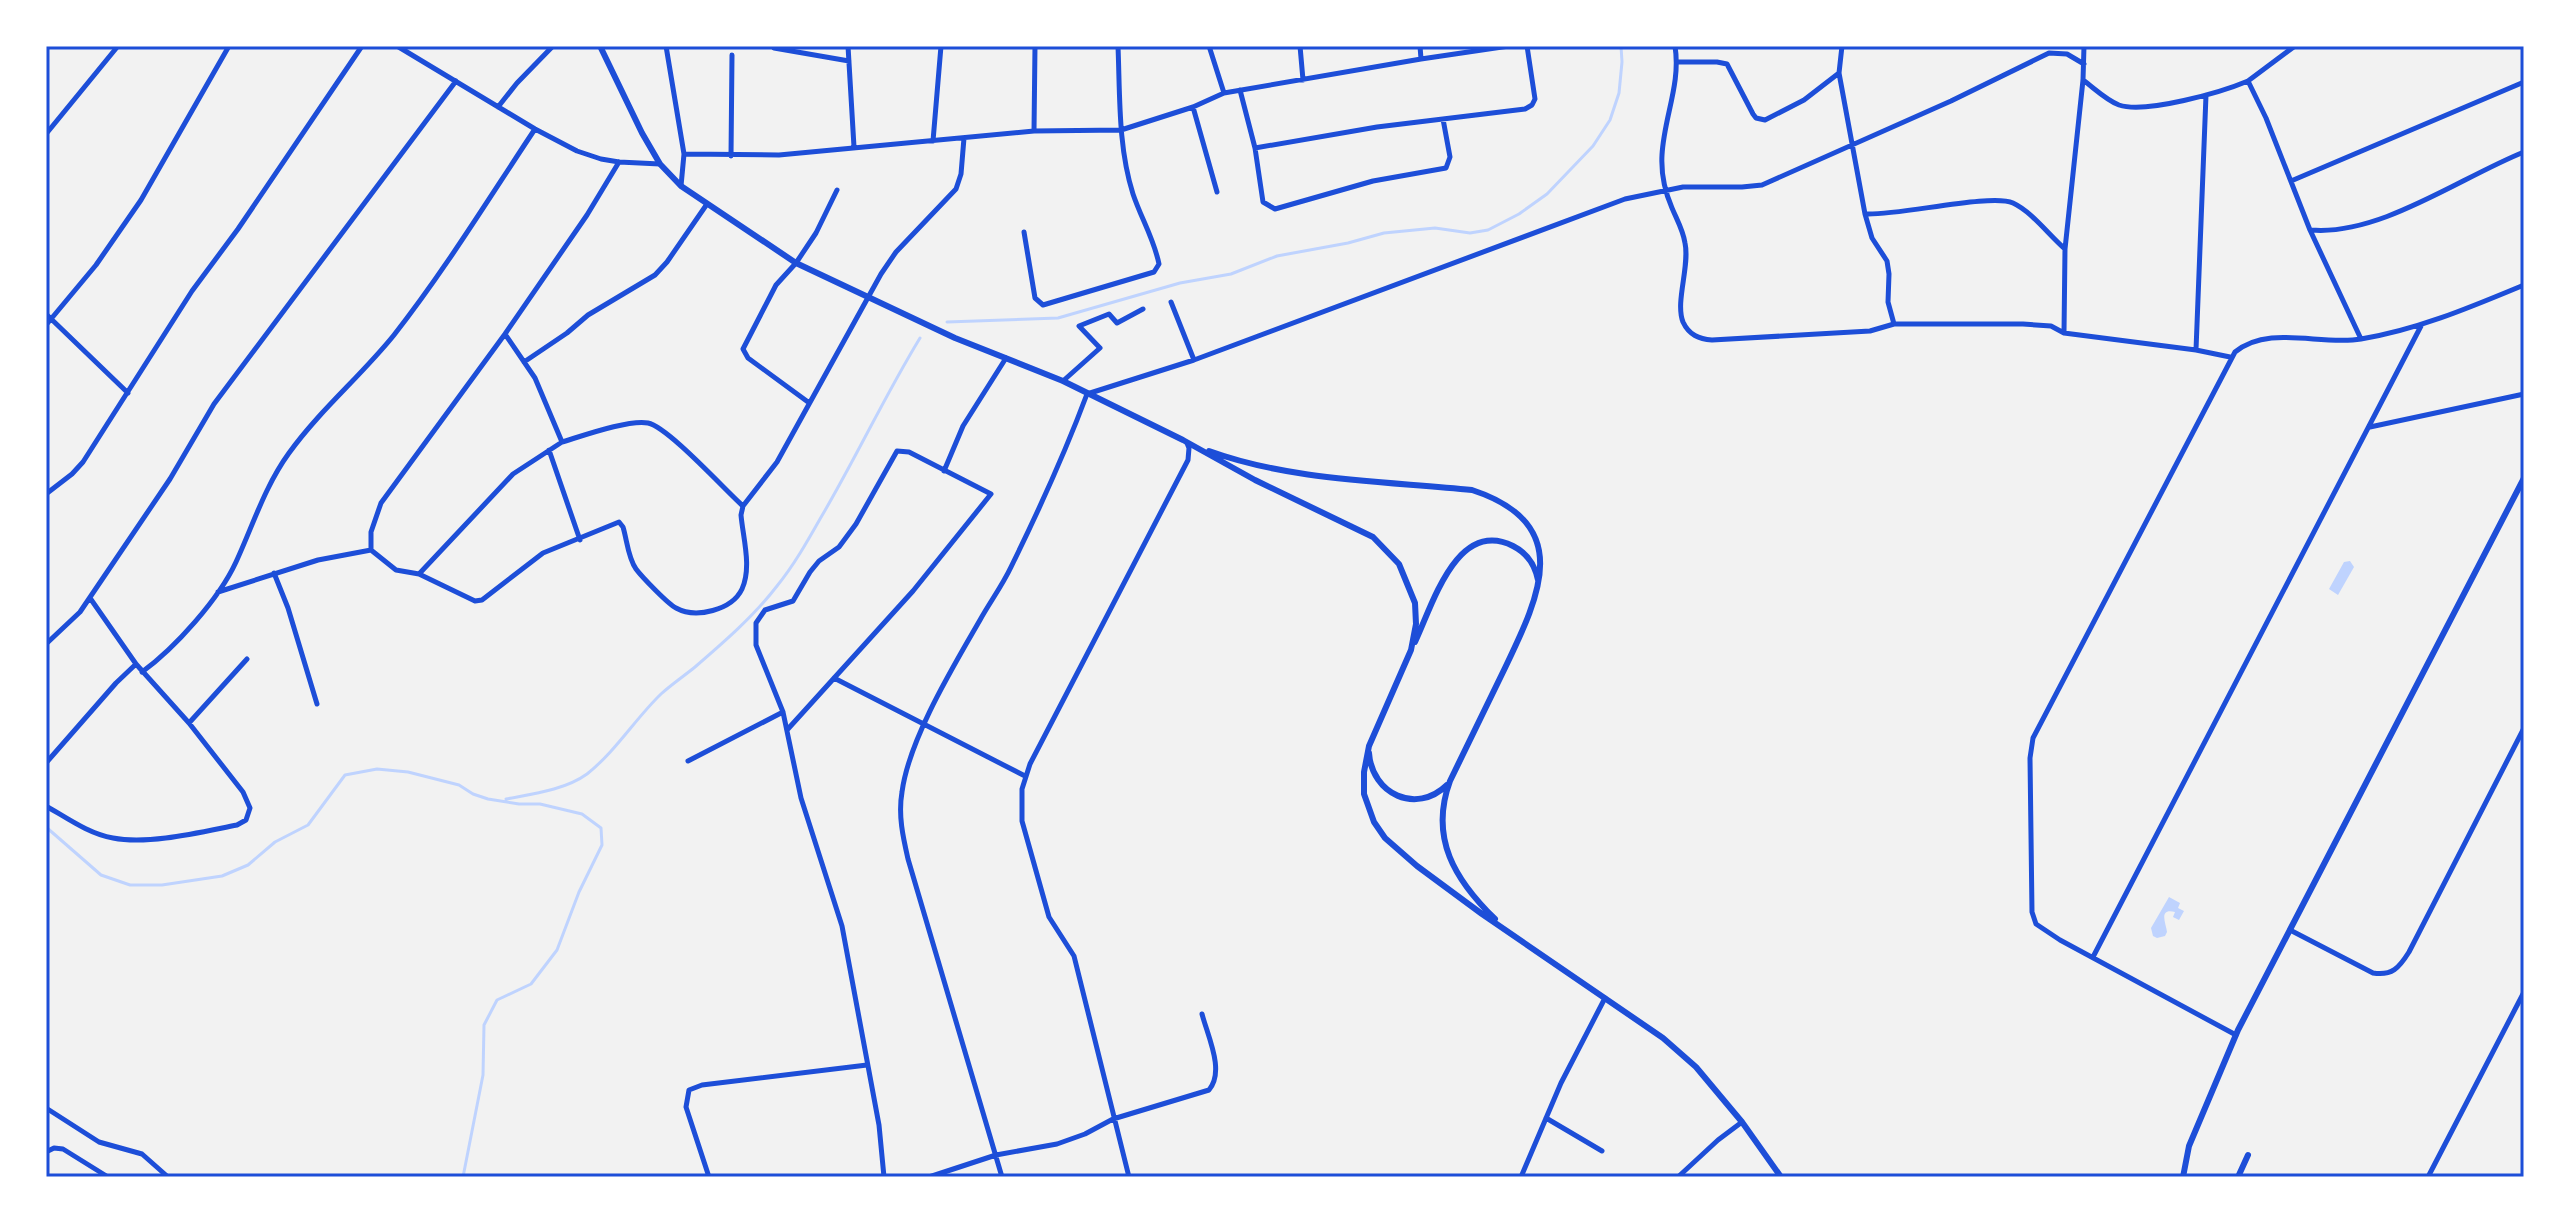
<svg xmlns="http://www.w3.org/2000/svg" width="2570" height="1223" viewBox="0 0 2570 1223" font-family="Montserrat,sans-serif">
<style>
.water{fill:#bfd3fe}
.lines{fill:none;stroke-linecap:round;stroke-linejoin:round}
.stream{stroke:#bfd3fe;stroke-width:3}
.minor{stroke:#1d4ed8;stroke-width:5}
.tertiary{stroke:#1d4ed8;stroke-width:6}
.neatline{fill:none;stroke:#1d4ed8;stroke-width:3}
</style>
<rect width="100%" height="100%" fill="#f2f2f2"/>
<path class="water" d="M2350,561l4,6 -16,28 -9,-6 15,-27z
M2169,897l11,6 -2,5 6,3 -5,9 -6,-3 2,-5c-17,-4 -9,11 -8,20l-2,4 -8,2 -4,-2 -2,-8z"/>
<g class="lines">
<path class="stream" d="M947,322l111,-4 122,-35 51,-9 46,-18 71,-13 36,-10 51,-5 35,5 18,-3 31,-16 28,-20 46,-48 17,-26 9,-27 3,-31 -1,-16
M506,799c26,-5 59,-9 81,-25 29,-23 48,-55 74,-80 11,-10 23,-18 34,-27 29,-25 59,-51 82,-81 17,-21 30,-44 43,-67 35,-59 64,-122 100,-181
M46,827l55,48 29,10h32l60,-9 26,-11 27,-23 33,-17 37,-50 32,-6 31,3 51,13 14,9 15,5 31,5h21l42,10 19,14 1,17 -23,47 -22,58 -26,34 -34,16 -13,25 -1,50 -20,102"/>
<path class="minor" d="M397,46l138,83 42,22 24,8 18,3 41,2
M666,46l18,108 -3,32
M848,46l6,101
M1209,46l15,47
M1300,46l3,34
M1420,46l1,13
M1675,46c6,38 -11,71 -13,109 -1,18 3,37 10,53 5,12 11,22 13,35 5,23 -10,59 -2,79 6,13 16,17 29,18l158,-9 24,-7h129l28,2 13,7 132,17 34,7
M1842,46l-3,27 26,141 7,24 15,23 2,13 -1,28 6,22
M774,48l75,13
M1678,62h39l10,2 26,50 3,4 9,2 39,-20 35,-27
M2083,80c11,8 23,20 36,25 27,9 103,-13 129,-24l18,37 44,112 51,109
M2248,81l47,-35
M1240,90l15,58 8,54 12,7 98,-28 73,-13 4,-11 -7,-38
M498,107l19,-24 36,-37
M1193,107l24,85
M1034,131l1,-85
M46,134l72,-88
M933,141l8,-95
M1255,148l122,-21 148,-18 7,-4 3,-6 -8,-53
M684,154l95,1 255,-24 87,-1 72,-23 31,-14 197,-34 88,-13
M731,156l1,-101
M619,162l-32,53 -82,119 -124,169 -10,29v18l25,20 23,4 56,27 7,-1 61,-47 76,-31 4,5c4,13 5,31 13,42 6,8 32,35 40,39 20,11 56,2 66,-19 10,-22 1,-51 -1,-74l2,-9 34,-44 104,-188 15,-22 60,-63 5,-15 3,-36
M2291,181l233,-99
M1865,214c33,2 126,-21 148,-11 19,9 35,31 51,45
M2311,230c69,6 150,-53 213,-78
M1024,232l11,66 8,7 111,-33 5,-8c-5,-25 -18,-46 -26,-70 -15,-47 -13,-99 -15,-148
M1171,302l23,58
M46,314l82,79
M46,325l50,-60 45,-65 88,-154
M2064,333l1,-84 18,-169 1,-34
M2196,350l10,-255
M524,362l43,-29 21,-18 67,-40 12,-13 40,-58
M1063,381l37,-33 -21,-22 30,-12 8,9 26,-14
M808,402l-60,-44 -5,-9 33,-64 20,-22 20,-30 21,-43
M2370,427l154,-33
M562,442c20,-6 68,-23 86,-19 20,4 77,67 95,83
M549,450l31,90
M944,471l19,-45 43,-68
M46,494l26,-20 11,-12 109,-171 46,-62 124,-183
M274,573l14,35 29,96
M419,574l94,-100 49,-32 -27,-64 -30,-44
M218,592l100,-32 53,-10
M46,644l34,-32 90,-133 44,-75 242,-323
M142,672c33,-24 77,-73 94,-110 17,-37 29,-76 53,-109 31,-43 72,-77 105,-118 51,-65 95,-137 141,-206
M834,678l191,98
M189,723l58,-64
M787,730l126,-139 78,-97 -82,-42 -12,-1 -41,73 -17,23 -20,14 -9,11 -17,29 -28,9 -9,13v22l27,67 18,86 41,128 37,199 5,52
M688,761l95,-49
M46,763l70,-80 20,-19
M46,806c21,12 43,28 67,32 36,7 88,-6 124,-13l9,-5 4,-12 -7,-16 -54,-69 -53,-59 -46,-66
M2290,930l83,43c19,3 26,-5 36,-21l115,-224
M2093,957l328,-631
M2236,1035l-176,-95 -24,-16 -4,-12 -2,-154 3,-20 202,-386c34,-28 85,-6 126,-13 56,-9 110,-32 163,-54
M46,1108l53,34 43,12 26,23
M1546,1118l56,33
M46,1152l8,-4 9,1 45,28
M709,1177l-23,-70 3,-17 13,-5 165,-20
M929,1177l67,-22 61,-11 28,-10 28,-15 96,-29c16,-19 -1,-53 -7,-76
M1002,1177l-94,-318c-5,-22 -10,-44 -6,-67 7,-53 51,-125 78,-172 10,-18 22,-34 31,-53 28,-57 54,-114 76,-173l107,-34 431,-161 58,-12h59l20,-2 189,-84 98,-48 18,1 17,10
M1129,1177l-55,-221 -25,-39 -27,-96v-32l8,-25 158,-304 1,-12 -2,-5
M1521,1177l40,-94 44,-85
M1678,1177l40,-37 24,-18
M2428,1177l96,-185"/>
<path class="tertiary" d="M600,46l42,87 18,31 21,22 115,77 159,75 108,43 120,59 72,40 118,57 26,27 16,39 1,21 -5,26 -42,96 -5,26v22l10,28 11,16 32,28 65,48 181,124 33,29 46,55 39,55
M1209,451c83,30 175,30 263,39 104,34 67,107 32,180 -18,37 -36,74 -54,111 -21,57 5,99 45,138
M1415,642c18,-38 42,-124 98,-96 14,7 22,19 25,34
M1369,753c3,41 47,62 78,32
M2183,1177l6,-31 49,-116 286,-552
M2238,1177l10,-22"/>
</g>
<rect width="2570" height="1223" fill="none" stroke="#ffffff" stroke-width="96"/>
<rect x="48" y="48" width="2474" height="1127" class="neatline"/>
</svg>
